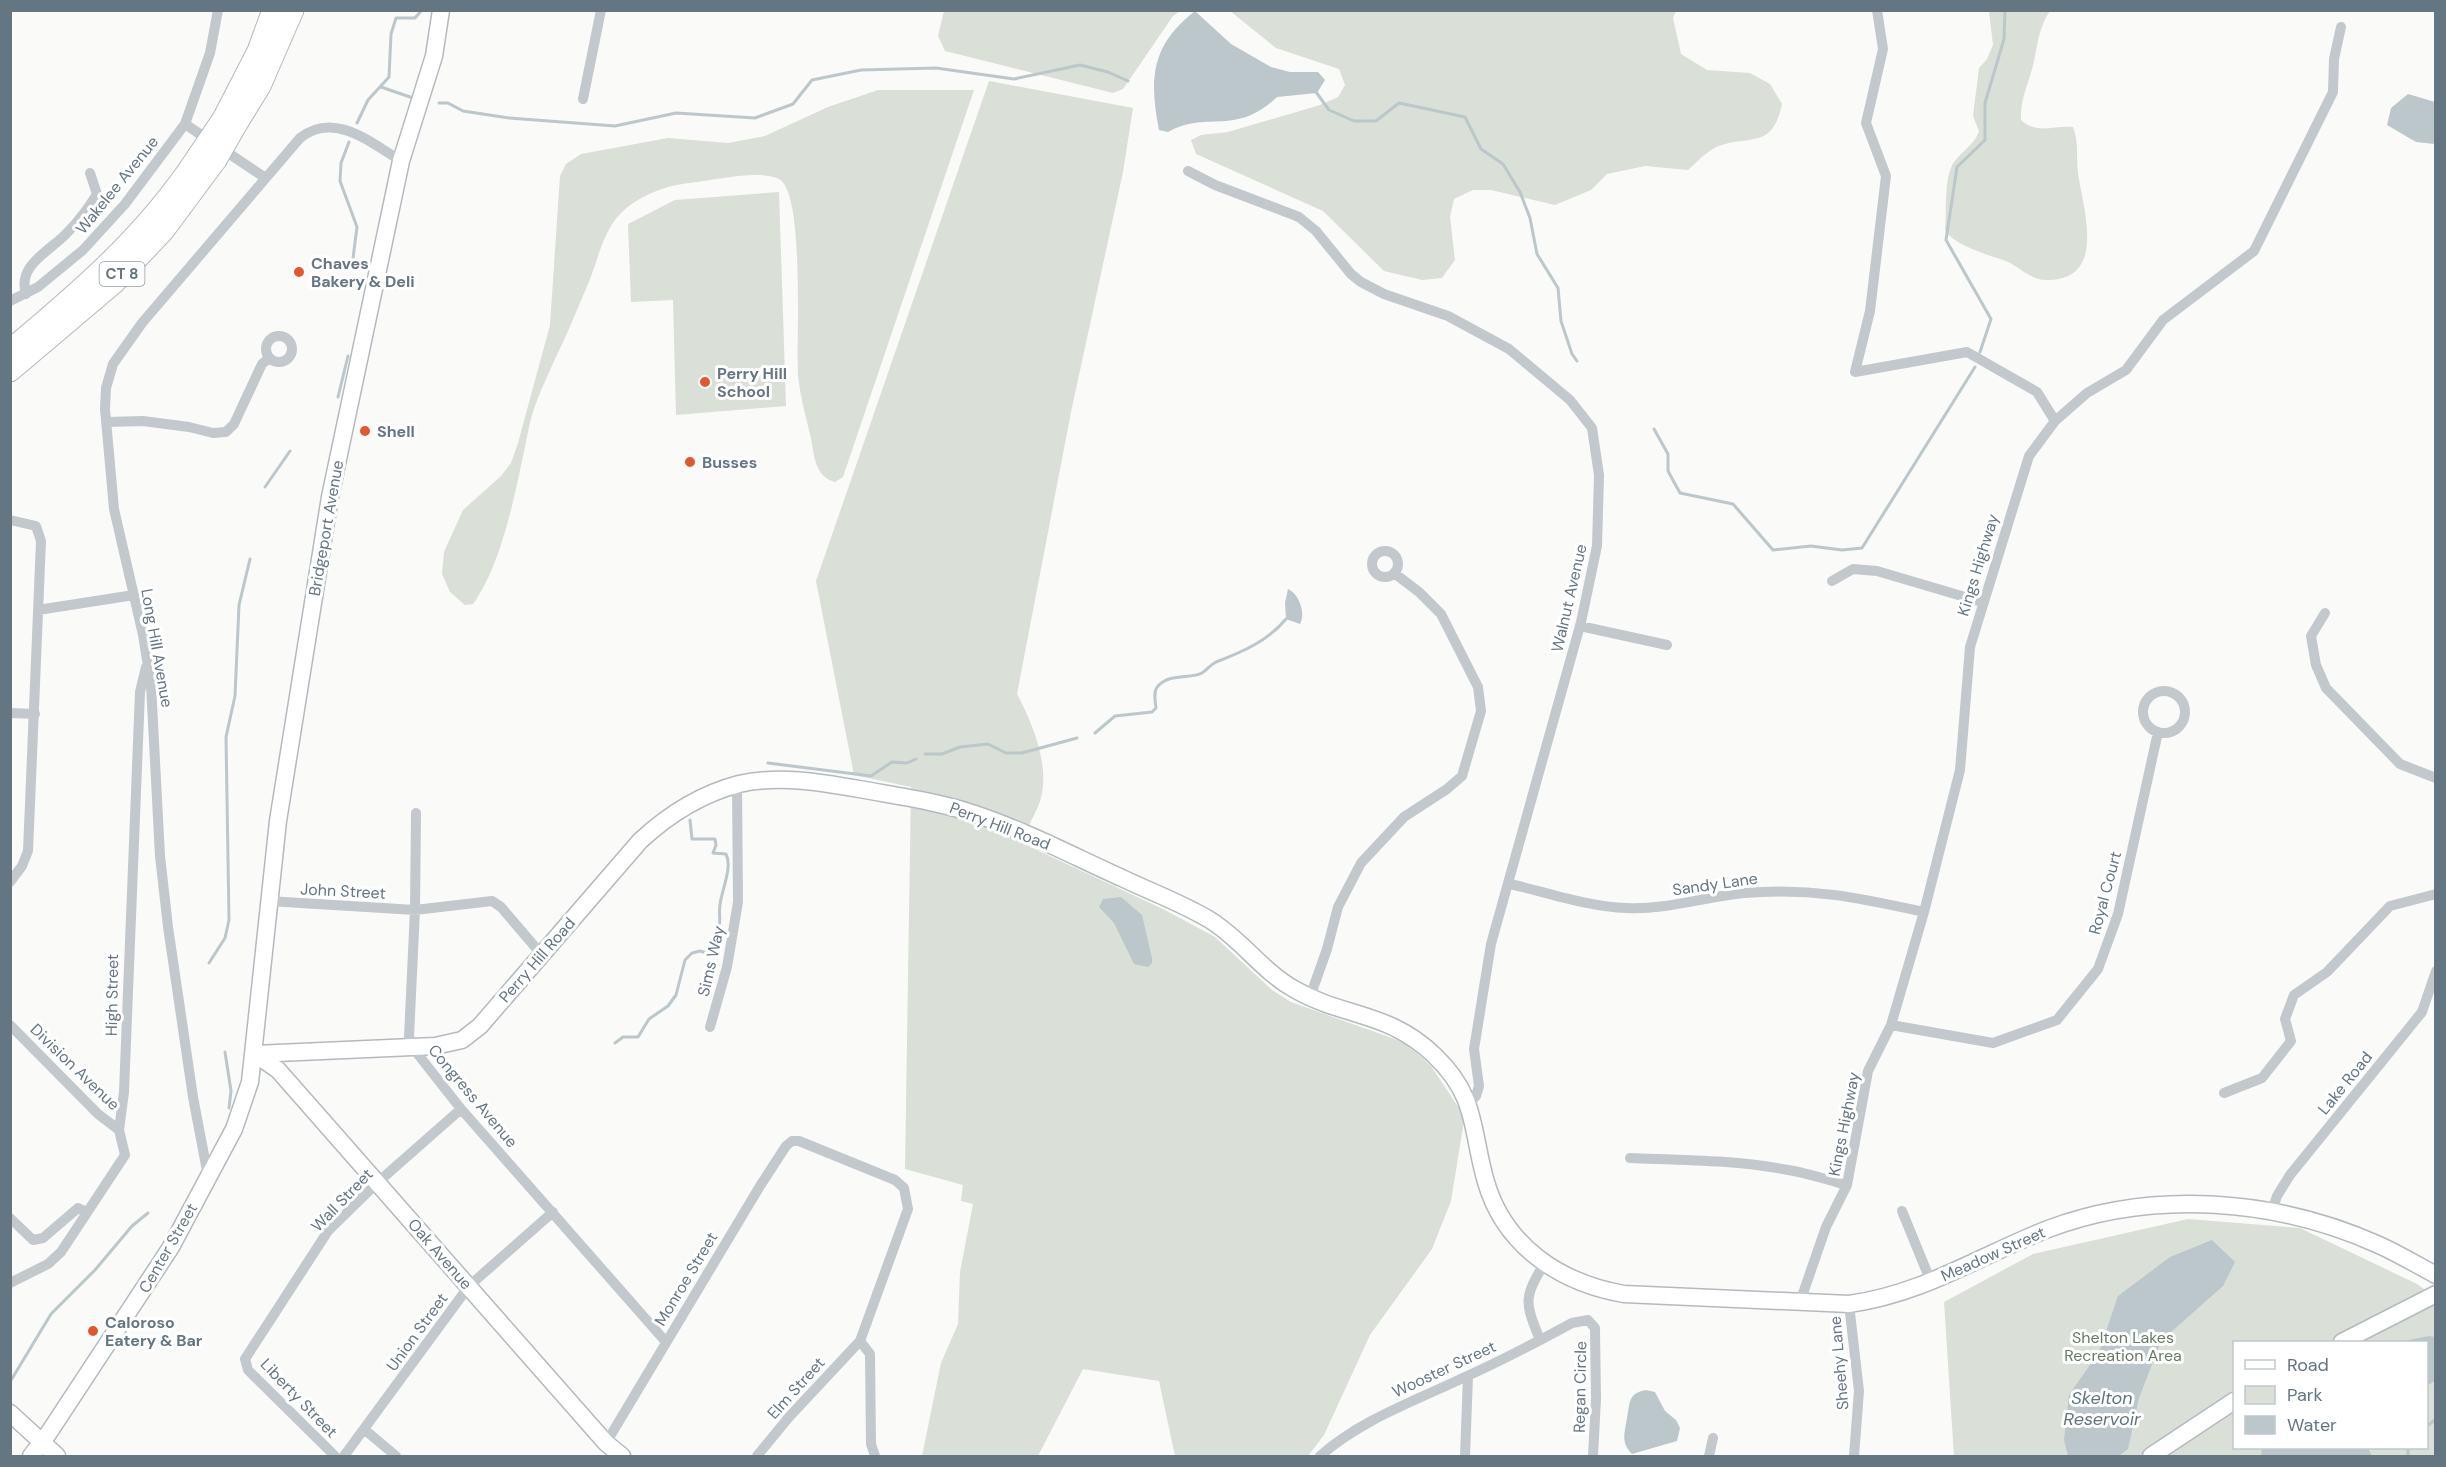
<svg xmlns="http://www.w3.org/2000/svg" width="2446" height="1467" viewBox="0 0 2446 1467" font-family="'DM Sans',sans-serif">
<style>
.green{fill:#dadfd7;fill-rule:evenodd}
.water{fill:#bbc7cb}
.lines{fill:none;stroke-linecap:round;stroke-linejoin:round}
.stream{stroke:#bbc7cb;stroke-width:3}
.secondary-casing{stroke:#b3babf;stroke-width:19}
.highway-casing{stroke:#b4b9bd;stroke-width:23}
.street{stroke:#c3c8cc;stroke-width:10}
.secondary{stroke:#fff;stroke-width:16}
.highway{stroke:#fff;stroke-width:21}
.highway-bridge-casing{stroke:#b4b9bd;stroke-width:23;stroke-linecap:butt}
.highway-bridge{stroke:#fff;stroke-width:21}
.poi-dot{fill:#e4572e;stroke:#fff;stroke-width:2}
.labels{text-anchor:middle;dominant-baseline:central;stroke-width:6;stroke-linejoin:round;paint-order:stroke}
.shield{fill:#fff;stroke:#939fa8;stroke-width:1.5}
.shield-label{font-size:15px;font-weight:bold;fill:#657683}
.street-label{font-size:16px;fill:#657683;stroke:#fff}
.poi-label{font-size:16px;font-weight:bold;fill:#657683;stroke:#fff;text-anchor:start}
.park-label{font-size:16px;fill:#687a64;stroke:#fff}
.water-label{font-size:18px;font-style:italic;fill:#60757c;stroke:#fff}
</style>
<rect width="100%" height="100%" fill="#fafaf8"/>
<path class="green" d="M944,11v-1l236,1 -7,5 -50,73 -10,4 -168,-42 -7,-15z
M1230,11h446l-3,7 8,36 26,16 43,3 20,11 12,20c-10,50 -38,28 -69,45 -9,5 -17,14 -25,21l-43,-4 -38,8 -16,16 -36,15 -64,-15h-18l-19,9 -4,18 5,43 -13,18 -20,2 -38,-9 -61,-60 -127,-57 -5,-14 10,-5 27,-3 92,-27 18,-8 7,-12 -6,-16 -63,-21z
M1989,11h61c-13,19 -12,37 -18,58 -5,18 -12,32 -11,51 16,15 33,5 52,7 6,15 3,30 5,46 5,36 30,108 -32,107 -18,0 -29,-17 -46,-21 -13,-4 -49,-16 -55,-29 2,-19 -1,-45 6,-62 6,-15 23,-21 28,-37l-6,-15 6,-48 8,-9 6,-14z
M989,81l144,27 -10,64 -52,240 -54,282c16,30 35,76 22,110 -5,13 -13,26 -19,38l145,68 50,27 57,53 19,12 115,41 25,23 28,42 5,13 -13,80 -19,48 -62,86 -46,100 -16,21h-133l-16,-75 -76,-12 -45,87h-116l19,-93 17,-39 2,-52 13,-68 -12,-3 2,-16 -58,-16 6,-382 -57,-12 -38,-194z
M878,90h96l-131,387 -8,5c-20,-5 -21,-27 -24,-44 -5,-21 -11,-42 -13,-63 -2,-33 7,-183 -19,-196 -19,-10 -68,2 -90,4 -26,3 -51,13 -69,31 -18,19 -22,47 -32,70 -11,25 -21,51 -33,75 -10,23 -21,44 -26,68 -11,52 -25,135 -56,177l-8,1 -15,-13 -8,-18 2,-22 19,-42 38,-34 10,-13 7,-20 32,-118 10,-149 6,-12 15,-10 87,-16 60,5 37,-7 63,-29z
M779,192l7,214 -110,9 -3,-115 -42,2 -3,-78 47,-24z
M2188,1219l112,9 117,56 18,13v159h-481l-10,-154 89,-48zM2234,1342h192v106h-192z"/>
<path class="water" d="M1195,11l36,33 40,23 19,5h28l7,8 -8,13 -40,4c-42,40 -70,13 -109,35l-9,-2c-10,-51 -8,-85 36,-119z
M2408,94l27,8v42l-19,-2 -29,-17 4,-17z
M1288,589c11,5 18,24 12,35l-14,-5 -1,-16z
M1121,897l21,18 10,43v5l-4,4 -14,-3 -20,-41 -15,-16 4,-8z
M2212,1240l23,22 -12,24 -62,55 -22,57 -11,51 -9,7h-51l-4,-16 5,-45 30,-43 19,-56 52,-39z
M2429,1336l6,1 1,43 -9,6 -1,-44h-28z
M1646,1390l9,2 10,19 11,9 4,8 -3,13 -45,13c-12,-12 -7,-22 -5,-36 3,-15 1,-25 19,-28z
M2262,1448h106l4,8h-111z"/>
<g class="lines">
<path class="stream" d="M381,87l32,11
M1316,92l13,18 25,11h22l23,-18 66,14 16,32 22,15 17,28 10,26 7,36 21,34 3,33 11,33 5,7
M439,103h9l15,8 46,7 106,8 61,-13 79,5 38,-14 19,-24 49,-10 75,-2 78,11 66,-14 28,7 20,9
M357,123l11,-23 21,-23 2,-43 5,-16h19l7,-8
M349,142l-8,21 -1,18 17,46 -5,39
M1980,352l11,-33 -45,-79 11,-73 28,-27v-37l19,-64 1,-29
M338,397l10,-41
M1654,429l14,25v17l12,22 53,11 40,46 38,-4 31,4 20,-2 113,-181
M265,487l25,-36
M1095,733l20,-17 37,-4 4,-4c-1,-7 -3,-17 2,-22 12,-13 32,-7 44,-13 5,-3 8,-8 14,-11 26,-10 52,-21 70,-43
M925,754h17l18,-7 28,-3 18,9h16l55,-15
M768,763l103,13 21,-14 15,1 9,-4
M209,963l16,-25 4,-18 -3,-183 9,-41 4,-91 11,-46
M615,1043l8,-6h15l11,-18 19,-13 8,-11 9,-35 7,-7 8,-2 13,4 6,-6 -4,-17c8,-9 3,-16 5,-27 1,-13 13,-38 6,-51l-13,-1 3,-8 -1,-6h-23l-2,-19
M225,1052l6,39 -2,17
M10,1382l41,-68 44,-44 37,-44 16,-13
M2426,1427l10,-8
M2408,1456v-8"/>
<g class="secondary-casing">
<path id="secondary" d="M255,1054l180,-8 27,-6 18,-14 160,-185c29,-27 61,-47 99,-57 40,-9 80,-2 120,5 38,7 76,12 113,24 52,17 101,43 150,65 29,14 60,25 88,42 31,19 52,51 84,69 50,29 95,22 141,67 43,41 36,75 51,126 19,65 75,101 138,112l225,10c74,-10 130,-48 199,-75 106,-40 229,-30 331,16 20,9 38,20 57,30
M255,1054l23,16 328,373 16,13
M2342,1342l94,-48
M10,1413l47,43
M31,1456l17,-22 123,-187 63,-118 16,-47 28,-261 52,-324 71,-336 33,-105 7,-46
M2151,1456l83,-55"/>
</g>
<g class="highway-casing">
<path id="highway" d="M223,119l35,-68 15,-41
M236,125l24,-39 33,-76
M10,350c72,-60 137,-116 188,-194
M10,371l104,-88 50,-53 52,-70"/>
</g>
<path class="street" d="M1877,10l6,39 -17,74 20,53 -16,135 -15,61 112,-20 70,40 18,29
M583,99l18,-89
M185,124l79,53
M1188,171l27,14 84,32 17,14 35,43 10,8 23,12 64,22 61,33 61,51 22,28 7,47 -2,71 -16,76 -90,322 -17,105 5,37 -3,10 -8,8
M26,294c-9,-28 22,-42 39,-59 12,-12 23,-26 32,-41l-7,-21
M10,301l28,-14 45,-37 42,-46 60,-80 25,-71 8,-43
M266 349a13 13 0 1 1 26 0a13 13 0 1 1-26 0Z
M106,422l37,-1 46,6 24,6 13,-1 8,-8 28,-60 7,-6
M10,520l26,6 5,15 -13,310 -6,15 -12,16
M1372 564a13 13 0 1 1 26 0a13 13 0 1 1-26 0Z
M1832,581l21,-12 24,2 105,31
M38,610l96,-15
M2325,613l-14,23 5,29 10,23 74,76 36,14
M1580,626l87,19
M2143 712a21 21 0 1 1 42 0a21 21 0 1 1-42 0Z
M10,713l25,1
M416,813l-1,97 -6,127 4,11 48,61 205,233
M1510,884c36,8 79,23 116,24 40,2 78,-11 118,-15 67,-6 116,5 180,19
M268,901l147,9 77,-9 9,6 41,48
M1310,997l17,-48 11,-42 23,-44 43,-46 43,-28 15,-13 19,-65 -3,-24 -37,-73 -22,-22 -25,-19
M10,1025l88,89 21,16
M1891,1025l102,18 64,-23 41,-51 20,-55 40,-182
M710,1027l17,-60 11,-65 -1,-117
M2224,1093l38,-15 29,-37 -6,-22 9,-24 33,-23 63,-66 46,-12
M1630,1158c53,2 106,2 158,12 20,3 39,10 59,15
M208,1176l-15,-79 -25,-170 -8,-71 -9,-171 -8,-50 -29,-126 -9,-100 1,-21 7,-24 29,-41 158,-185c34,-27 70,4 101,23
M1902,1211l29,71
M2272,1211l5,-15 13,-21 132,-163 14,-41
M10,1218l23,22 10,-2 35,-30 9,4
M10,1283l38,-19 13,-12 64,-97 -6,-25 5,-38 16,-400 6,-25
M1800,1302l26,-75 21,-42 21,-114 23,-46 33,-113 36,-142 10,-123 59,-191 26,-35 32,-28 39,-23 37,-50 91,-69 79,-159 1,-33 7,-32
M1849,1304l10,87 -5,65
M1540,1340c-15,-38 -17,-41 4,-76
M860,1341l10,13 1,90 4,12
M365,1430l31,26
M606,1443l154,-257 26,-40 6,-5h7l96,39 9,8 4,21 -48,132 -71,76 -32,39
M335,1456l-87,-86 -3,-11 83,-128 49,-48 84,-74
M344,1456l125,-170 84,-74
M1320,1456c42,-37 95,-55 145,-79 36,-16 72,-35 107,-54l16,-3 7,8 1,71 -3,57
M1465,1456l3,-80
M1709,1456l4,-18"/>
<use href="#secondary" class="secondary"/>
<use href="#highway" class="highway"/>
<g class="highway-bridge-casing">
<path id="highway-bridge" d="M198,156l25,-37
M216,160l20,-35"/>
</g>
<use href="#highway-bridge" class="highway-bridge"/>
</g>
<g class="poi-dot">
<circle cx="299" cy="272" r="6"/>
<circle cx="705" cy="382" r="6"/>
<circle cx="365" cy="431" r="6"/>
<circle cx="690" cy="462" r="6"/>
<circle cx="93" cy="1331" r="6"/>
</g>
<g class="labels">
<rect class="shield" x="99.5" y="262" width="45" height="24" rx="4.5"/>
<g class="shield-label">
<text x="122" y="274">CT 8</text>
</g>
<g class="street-label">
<text transform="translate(117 185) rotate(-51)">Wakelee Avenue</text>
<text transform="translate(326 528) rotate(-80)">Bridgeport Avenue</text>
<text transform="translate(1978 565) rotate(-73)">Kings Highway</text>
<text transform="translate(1569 598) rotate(-77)">Walnut Avenue</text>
<text transform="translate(157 648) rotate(80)">Long Hill Avenue</text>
<text transform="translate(1000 826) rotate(21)">Perry Hill Road</text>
<text transform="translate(1715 884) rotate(-8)">Sandy Lane</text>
<text transform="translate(343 891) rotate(3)">John Street</text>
<text transform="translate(2105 893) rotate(-75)">Royal Court</text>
<text transform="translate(537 960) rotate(-49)">Perry Hill Road</text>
<text transform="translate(711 961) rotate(-77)">Sims Way</text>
<text transform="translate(112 995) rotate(-89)">High Street</text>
<text transform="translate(75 1067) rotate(44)">Division Avenue</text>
<text transform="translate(2345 1083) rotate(-51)">Lake Road</text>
<text transform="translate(473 1096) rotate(50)">Congress Avenue</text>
<text transform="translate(1844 1124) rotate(-79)">Kings Highway</text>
<text transform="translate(342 1200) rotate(-46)">Wall Street</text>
<text transform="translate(168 1248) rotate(-60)">Center Street</text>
<text transform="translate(440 1254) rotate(49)">Oak Avenue</text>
<text transform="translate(1993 1254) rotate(-24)">Meadow Street</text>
<text transform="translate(686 1279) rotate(-59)">Monroe Street</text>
<text transform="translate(417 1332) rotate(-54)">Union Street</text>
<text transform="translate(1839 1363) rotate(-95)">Sheehy Lane</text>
<text transform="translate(1444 1369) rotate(-25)">Wooster Street</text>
<text transform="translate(1580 1387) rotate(-89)">Regan Circle</text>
<text transform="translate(796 1388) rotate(-48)">Elm Street</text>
<text transform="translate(299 1398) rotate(46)">Liberty Street</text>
</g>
<g class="poi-label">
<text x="311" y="263">Chaves<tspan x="311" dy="18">Bakery &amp; Deli</tspan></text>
<text x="717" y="373">Perry Hill<tspan x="717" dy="18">School</tspan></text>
<text x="377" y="431">Shell</text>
<text x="702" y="462">Busses</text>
<text x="105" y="1322">Caloroso<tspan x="105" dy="18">Eatery &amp; Bar</tspan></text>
</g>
<g class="park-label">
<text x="2123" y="1337">Shelton Lakes<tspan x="2123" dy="18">Recreation Area</tspan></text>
</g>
<g class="water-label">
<text x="2102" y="1398">Skelton<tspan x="2102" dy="21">Reservoir</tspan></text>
</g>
</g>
<rect width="2446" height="1467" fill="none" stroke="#657683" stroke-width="24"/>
<rect x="2233" y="1341" width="195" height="108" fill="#ffffff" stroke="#c1c8cd" stroke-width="1.5"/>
<rect x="2245" y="1360" width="30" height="9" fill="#ffffff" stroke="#c1c8cd" stroke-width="1.5"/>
<text x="2287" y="1371" font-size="18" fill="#657683">Road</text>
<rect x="2245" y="1386" width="30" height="18" fill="#dadfd7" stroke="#c1c8cd" stroke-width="1.5"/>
<text x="2287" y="1401" font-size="18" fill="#657683">Park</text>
<rect x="2245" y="1416" width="30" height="18" fill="#bbc7cb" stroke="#c1c8cd" stroke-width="1.5"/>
<text x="2287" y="1431" font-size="18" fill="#657683">Water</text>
</svg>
